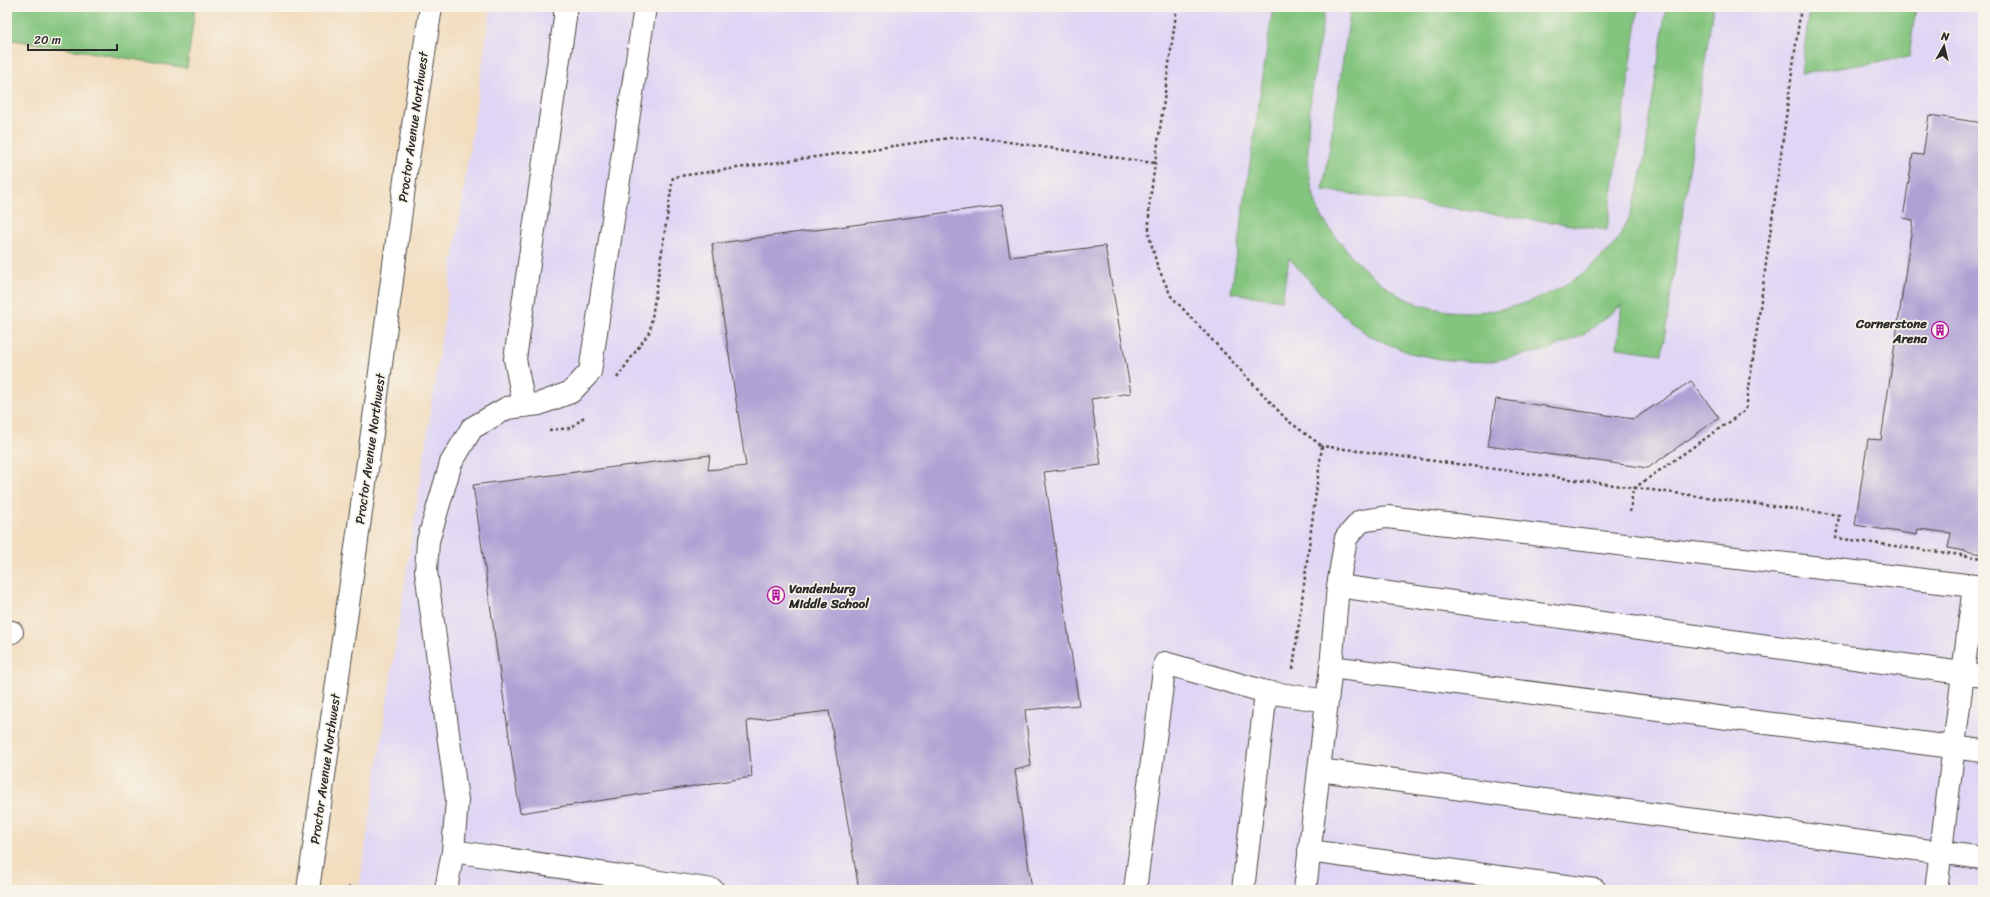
<svg xmlns="http://www.w3.org/2000/svg" width="1990" height="897" viewBox="0 0 1990 897" font-family="Sriracha,sans-serif">
<style>
.built{fill:#dfd5f5}
.green{fill:#83c57e;stroke:#577854}
.building{fill:#b0a1d4}
.lines{fill:none;stroke-linecap:round;stroke-linejoin:round}
.minor-casing{stroke:#494641;stroke-width:24}
.path{stroke:#494641;stroke-width:2.5;stroke-dasharray:3 3;stroke-linecap:butt}
.minor{stroke:#fff;stroke-width:22}
.labels{text-anchor:middle;dominant-baseline:central;stroke-width:3.5;stroke-linejoin:round;paint-order:stroke}
.street-label{font-size:13px;fill:#2b2b2b;stroke:#f7f3e8}
.poi-label{font-size:13px;font-weight:bold;fill:#2b2b2b;stroke:#f7f3e8;text-anchor:end}
</style>
<rect width="100%" height="100%" fill="#f7f3e8"/>
<filter id="ink" filterUnits="userSpaceOnUse"><feTurbulence type="fractalNoise" baseFrequency=".025" numOctaves="2"/><feDisplacementMap in="SourceGraphic" scale="8" xChannelSelector="R" yChannelSelector="G"/><feConvolveMatrix kernelMatrix="1 2 1 2 8 2 1 2 1" color-interpolation-filters="sRGB"/></filter>
<filter id="wash" filterUnits="userSpaceOnUse"><feTurbulence type="fractalNoise" baseFrequency=".012" numOctaves="4" result="noise"/><feDisplacementMap in="SourceGraphic" scale="16" xChannelSelector="R" yChannelSelector="G"/><feGaussianBlur stdDeviation="0.9" result="paint"/><feColorMatrix in="noise" values="0 0 0 0 0 0 0 0 0 0 0 0 0 0 0 0 0 1.4 0 .05"/><feComposite in="paint" operator="in"/></filter>
<g filter="url(#wash)">
<rect width="100%" height="100%" fill="#f2ddbf"/>
<path class="built" d="M491,7h1492v883h-1624z"/>
<path class="green" d="M7,7h188l-8,61 -180,-29z
M1273,7h52c-9,64 -28,134 -9,197 5,16 23,37 34,50 19,21 44,42 71,51 61,19 132,-2 177,-45 5,-5 13,-11 17,-17 26,-36 30,-89 36,-132 5,-34 10,-69 15,-104h47l-51,347 -45,-6 5,-43 -39,30 -35,15 -61,12 -42,-2 -35,-7 -41,-17 -38,-31 -42,-47 -7,42 -51,-7z
M1351,7h288l-32,223 -284,-40z
M1810,7h106l-7,50 -108,17z"/>
<g id="blocks">
<path class="building" d="M1929,115l54,8v431l-35,-6 3,-15 -33,-4 -1,6 -62,-10 13,-86 13,1 32,-220 -10,-2 10,-64 10,1z
M1002,205l8,52 95,-11 26,147 -40,6 10,66 -57,7 35,233 -54,5 6,56 -16,4 17,120h-173l-30,-179 -82,10 5,56 -232,36 -47,-328 237,-30 -2,15 38,-4 -34,-222z
M1691,381l28,37 -71,50 -160,-22 8,-47 138,20z"/>
</g>
</g>
<g filter="url(#ink)">
<use href="#blocks" fill-opacity="0" stroke="#494641" stroke-width="1"/>
<g class="lines">
<g class="minor-casing">
<path id="minor" d="M524,405l-9,-46 50,-341v-11
M1338,586l645,90
M7,631l5,1
M1331,667l652,84
M1266,692l61,9
M1319,770l664,88
M453,851l260,39
M1309,851l286,39
M308,890l65,-464 33,-254 25,-165
M446,890l7,-39 4,-51 -31,-229 2,-30 23,-78 21,-35 35,-20 32,-4 32,-12 19,-20 55,-365
M1135,890l30,-227 101,29 -23,198
M1305,890l26,-223 7,-81 8,-48 15,-17 26,-4 596,70
M1936,890l38,-304"/>
</g>
<path class="path" d="M1177,7l-28,200v28l8,30 14,31 116,124 35,26
M617,378l33,-47 23,-154 277,-39 24,-1 180,26
M549,430l22,-2 13,-11
M1630,512l3,-23 113,-79 55,-403
M1293,669l29,-223 517,69 -3,23 147,20
M348,887l19,3"/>
<use href="#minor" class="minor"/>
</g>
</g>
<defs>
<g id="building-ring" transform="scale(0.9)"><circle r="9.5" fill="#f7f3e8" stroke="#b5179e" stroke-width="1.5"/><path d="M-4-6H4V6H1V3H-1V6H-4ZM-2.5-4.3h1.7v1.8h-1.7ZM.8-4.3h1.7v1.8H.8ZM-2.5-1h1.7V.8h-1.7ZM.8-1h1.7V.8H.8Z" fill="#b5179e"/></g>
</defs>
<g fill-rule="evenodd">
<use href="#building-ring" x="1940" y="330"/>
<use href="#building-ring" x="776" y="595"/>
</g>
<g class="labels">
<g class="street-label">
<text transform="translate(413 127) rotate(-82)">Proctor Avenue Northwest</text>
<text transform="translate(370 449) rotate(-82)">Proctor Avenue Northwest</text>
<text transform="translate(325 769) rotate(-82)">Proctor Avenue Northwest</text>
</g>
<g class="poi-label">
<text x="1927" y="323">Cornerstone<tspan x="1927" dy="15">Arena</tspan></text>
<text x="789" y="588" text-anchor="start">Vandenburg<tspan x="789" dy="15">Middle School</tspan></text>
</g>
</g>
<rect width="1990" height="897" fill="none" stroke="#f7f3e8" stroke-width="24"/>
<g transform="translate(1944 46) rotate(8)" stroke="#f7f3e8" stroke-width="3" paint-order="stroke">
<path d="M0-3L7 15L0 10L-7 15Z" fill="#2b2b2b"/>
<text y="-6" font-size="11" font-weight="bold" text-anchor="middle" fill="#2b2b2b">N</text>
</g>
<path d="M28 44v6h89v-6" fill="none" stroke="#2b2b2b" stroke-width="2"/>
<text x="34" y="44" font-size="12" fill="#2b2b2b" stroke="#f7f3e8" stroke-width="3" paint-order="stroke">20 m</text>
</svg>
